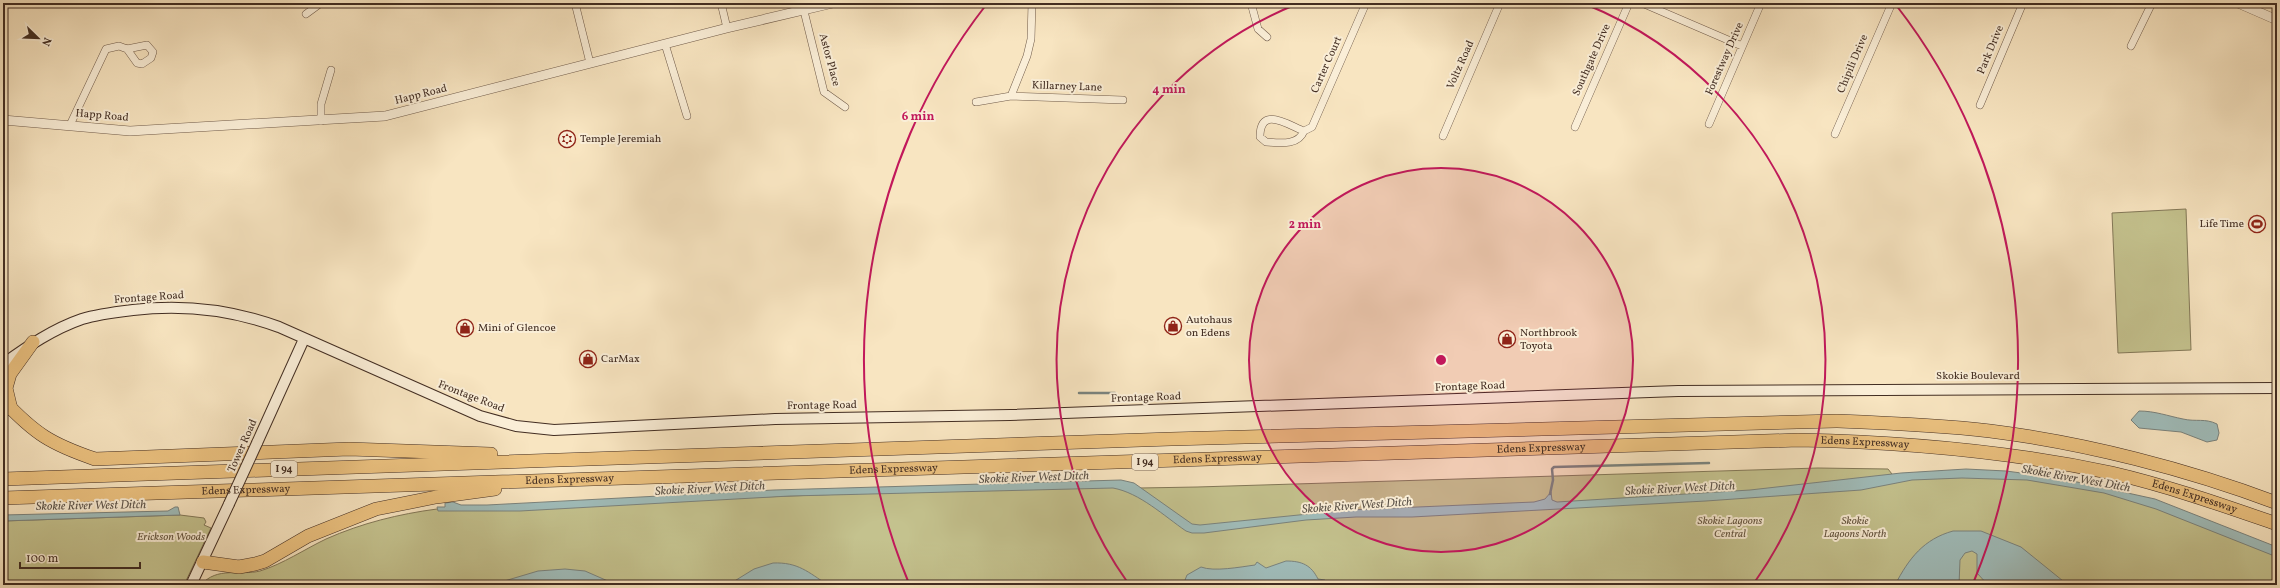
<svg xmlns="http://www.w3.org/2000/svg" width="2280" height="588" viewBox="0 0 2280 588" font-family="Vollkorn,serif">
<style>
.green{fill:#c4c28e;stroke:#837858}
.water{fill:#a0bdbb;stroke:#7a837e}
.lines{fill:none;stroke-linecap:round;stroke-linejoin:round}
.stream{stroke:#7a837e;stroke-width:2.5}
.minor-casing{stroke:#705b4a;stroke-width:8}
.tertiary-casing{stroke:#705b4a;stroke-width:10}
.secondary-casing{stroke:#422d22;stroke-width:12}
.motorway-casing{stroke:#422d22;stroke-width:14}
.minor{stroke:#faeed7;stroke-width:7}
.tertiary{stroke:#faeed7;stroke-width:9}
.secondary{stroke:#faeed7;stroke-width:10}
.motorway{stroke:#ecc280;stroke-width:13}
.secondary-bridge-casing{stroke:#422d22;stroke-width:12;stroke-linecap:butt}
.secondary-bridge{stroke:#faeed7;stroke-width:10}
.ring{fill:none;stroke:#c2185b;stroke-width:2}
.labels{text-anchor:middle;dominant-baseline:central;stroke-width:4;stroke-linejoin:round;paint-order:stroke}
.shield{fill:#faeed7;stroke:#796758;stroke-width:1}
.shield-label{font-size:10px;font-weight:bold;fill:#422d22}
.street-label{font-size:11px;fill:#422d22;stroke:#faeed7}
.poi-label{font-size:11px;fill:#422d22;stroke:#faeed7;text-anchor:start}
.park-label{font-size:11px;font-style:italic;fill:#62523d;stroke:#faeed7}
.water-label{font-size:12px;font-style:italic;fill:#5a5148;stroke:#faeed7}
.centre{fill:#c2185b;stroke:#faeed7;stroke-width:2}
.ring-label{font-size:12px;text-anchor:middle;font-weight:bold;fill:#c2185b;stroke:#faeed7;stroke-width:4;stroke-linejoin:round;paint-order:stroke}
</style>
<rect width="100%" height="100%" fill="#f8e5c1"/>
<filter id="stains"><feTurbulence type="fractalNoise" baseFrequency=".005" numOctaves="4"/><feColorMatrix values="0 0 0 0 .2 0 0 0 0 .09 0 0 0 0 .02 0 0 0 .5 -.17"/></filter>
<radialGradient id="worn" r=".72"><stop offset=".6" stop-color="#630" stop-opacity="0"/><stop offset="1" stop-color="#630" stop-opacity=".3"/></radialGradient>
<path class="green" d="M2186,209l5,141 -73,3 -6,-140z
M1818,468l70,1 4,5 -4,1 14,3 126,-1 94,18 155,56v34h-2076c16,-19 39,-9 59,-14 23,-7 45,-22 66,-32 36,-16 73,-25 111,-30l625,-23 78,2 57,-1z
M180,515l24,3 2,4 -2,3 7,3 -27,57h-181v-64z"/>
<path class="water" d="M2139,411c16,0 29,5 44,8 13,3 22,-1 34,5l2,9 -2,7 -10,2 -26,-10 -42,-4 -8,-8z
M1966,469l40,2 53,7 96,21 122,48v10l-121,-48 -52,-16 -77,-13 -65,-2 -50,2 -51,10 -155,11 -294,16h-56l-50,3 -102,13h-12l-6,-2c-22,-15 -46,-38 -73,-43l-323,8 -270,15h-82l-1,-4h8v-4l8,-1 8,3h26l287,-15 347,-10 13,3 58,41 8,1 148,-15 186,-8 11,-3 6,-7 1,8 5,2 193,-12 151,-17z
M175,507h3l2,8 -177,6v-6l165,-4z
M1953,531h28l40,16 47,38h-80l-11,-12v-19l-5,-3 -7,2 -5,7 -1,25h-64c14,-27 29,-46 58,-54z
M1286,561c16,0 25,4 32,18l7,1 2,5h-144l4,-10 14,-8c13,5 39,0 54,-2l2,-3 9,6z
M773,563c25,-1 35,9 55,22h-100l26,-16z
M565,569l20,2 32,14h-126l47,-14z"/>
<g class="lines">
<path class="stream" d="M1079,393h36l2,5
M1550,494l3,-14 -1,-11 2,-2 155,-4"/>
<g class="minor-casing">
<path id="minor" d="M575,3l15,60
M721,3l6,25
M1251,3l7,26 9,8
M1642,3l100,43
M804,11l20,81 21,15
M306,14l15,-11
M665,44l22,72
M2131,46l21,-43
M1011,96l16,-40 4,-17 1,-36
M976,102l35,-6 112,4
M1980,105l43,-102
M321,121v-17l10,-34
M1709,124l52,-121
M70,125l36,-76 13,-3 8,3 20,-4 6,7 -2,6 -9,6 -5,-1 -10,-14
M1575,127l54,-124
M1304,131c-16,-6 -44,-26 -44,6l6,5c14,1 32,4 38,-11l8,-4 54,-124
M1835,134l57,-131
M1443,136l57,-133"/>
</g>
<g class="tertiary-casing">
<path id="tertiary" d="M2238,3l39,17
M3,120l127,11 255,-15 342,-88 106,-25"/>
</g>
<g class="secondary-casing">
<path id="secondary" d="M3,364c25,-18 50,-35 79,-45 16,-5 34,-7 51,-9 51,-6 97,-1 146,17l201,89 36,10 38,4 221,-11 235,-4 668,-24 599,-3
M257,443l47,-104
M191,585l38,-81"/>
</g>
<g class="motorway-casing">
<g id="motorway">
<path d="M3,400c32,34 48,44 92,59l254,-10 142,5"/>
<path d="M11,409l-5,-21 4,-14 23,-32"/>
<path d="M3,479l1168,-40 665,-18c51,2 103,4 154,10 95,12 197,38 287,72"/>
<path id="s1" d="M3,498l1795,-58c106,2 210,11 314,33 56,13 110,32 165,51"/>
<path d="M203,562l36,5 16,-3 10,-3 43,-25 68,-27 60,-12 59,-8"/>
</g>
</g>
<use href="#minor" class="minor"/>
<use href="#tertiary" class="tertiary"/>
<use href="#secondary" class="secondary"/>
<use href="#motorway" class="motorway"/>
<g class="secondary-bridge-casing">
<path id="secondary-bridge" d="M229,504l28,-61"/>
</g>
<use href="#secondary-bridge" class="secondary-bridge"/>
</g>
<circle cx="1441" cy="360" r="192" fill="#c2185b" fill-opacity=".12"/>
<g class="ring">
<circle cx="1441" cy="360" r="192"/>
<path d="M1128 583A384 384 0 0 1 1297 4M1585 4A384 384 0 0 1 1754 583"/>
<path d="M908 581A577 577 0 0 1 986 5M1896 5A577 577 0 0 1 1974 581"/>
</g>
<defs>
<g id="synagogue-ring" transform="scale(0.9)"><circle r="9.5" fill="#faeed7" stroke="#8f2418" stroke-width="1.5"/><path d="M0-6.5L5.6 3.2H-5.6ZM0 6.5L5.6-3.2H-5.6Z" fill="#8f2418"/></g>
<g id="stadium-ring" transform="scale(0.9)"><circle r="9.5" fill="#faeed7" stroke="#8f2418" stroke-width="1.5"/><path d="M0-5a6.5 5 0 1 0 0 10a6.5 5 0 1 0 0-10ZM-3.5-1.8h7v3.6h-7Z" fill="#8f2418"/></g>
<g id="shop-ring" transform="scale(0.9)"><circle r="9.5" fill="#faeed7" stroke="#8f2418" stroke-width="1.5"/><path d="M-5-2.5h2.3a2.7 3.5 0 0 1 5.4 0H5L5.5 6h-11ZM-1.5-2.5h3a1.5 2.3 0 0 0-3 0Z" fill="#8f2418"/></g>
</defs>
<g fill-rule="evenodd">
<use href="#synagogue-ring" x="567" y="139"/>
<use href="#stadium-ring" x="2257" y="224"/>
<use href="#shop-ring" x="1173" y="326"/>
<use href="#shop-ring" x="465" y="328"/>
<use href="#shop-ring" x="1507" y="339"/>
<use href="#shop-ring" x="588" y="359"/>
</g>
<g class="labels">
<g class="shield">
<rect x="1132" y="454" width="26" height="16" rx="3"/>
<rect x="271" y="461" width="26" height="16" rx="3"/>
</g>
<g class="shield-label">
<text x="1145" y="462">I 94</text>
<text x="284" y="469">I 94</text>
</g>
<g class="street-label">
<text transform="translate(1991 50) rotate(-67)">Park Drive</text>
<text transform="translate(1725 59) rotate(-66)">Forestway Drive</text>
<text transform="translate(829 60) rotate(75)">Astor Place</text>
<text transform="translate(1592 60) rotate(-66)">Southgate Drive</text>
<text transform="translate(1853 64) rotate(-67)">Chipili Drive</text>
<text transform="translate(1327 65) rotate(-66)">Carter Court</text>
<text transform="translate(1461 65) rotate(-66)">Voltz Road</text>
<text transform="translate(1067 87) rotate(2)">Killarney Lane</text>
<text transform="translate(421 95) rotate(-14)">Happ Road</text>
<text transform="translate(102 116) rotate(5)">Happ Road</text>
<text transform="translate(149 298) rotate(-4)">Frontage Road</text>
<text x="1978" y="376">Skokie Boulevard</text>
<text transform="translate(1470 387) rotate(-2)">Frontage Road</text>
<text transform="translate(471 397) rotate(21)">Frontage Road</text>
<text transform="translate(1146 398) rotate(-2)">Frontage Road</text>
<text transform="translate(822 406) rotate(-1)">Frontage Road</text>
<text stroke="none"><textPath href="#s1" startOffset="1863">Edens Expressway</textPath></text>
<text transform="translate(243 446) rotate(-66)">Tower Road</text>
<text stroke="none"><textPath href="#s1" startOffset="1539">Edens Expressway</textPath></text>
<text stroke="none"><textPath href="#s1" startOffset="1215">Edens Expressway</textPath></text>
<text stroke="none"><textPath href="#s1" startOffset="891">Edens Expressway</textPath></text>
<text stroke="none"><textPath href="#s1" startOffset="567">Edens Expressway</textPath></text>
<text stroke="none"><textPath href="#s1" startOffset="243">Edens Expressway</textPath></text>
<text stroke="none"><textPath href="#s1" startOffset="2198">Edens Expressway</textPath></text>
</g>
<g class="poi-label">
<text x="580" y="139">Temple Jeremiah</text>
<text x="2244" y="224" text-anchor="end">Life Time</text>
<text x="1186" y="320">Autohaus<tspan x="1186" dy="13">on Edens</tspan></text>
<text x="478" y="328">Mini of Glencoe</text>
<text x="1520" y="333">Northbrook<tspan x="1520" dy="13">Toyota</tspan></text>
<text x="601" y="359">CarMax</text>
</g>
<g class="park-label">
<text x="1730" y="521">Skokie Lagoons<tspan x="1730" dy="13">Central</tspan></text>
<text x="1855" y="521">Skokie<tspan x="1855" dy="13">Lagoons North</tspan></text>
<text x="171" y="537">Erickson Woods</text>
</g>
<g class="water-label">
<text transform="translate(1034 478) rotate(-2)">Skokie River West Ditch</text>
<text transform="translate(2076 479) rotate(10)">Skokie River West Ditch</text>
<text transform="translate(710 489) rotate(-3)">Skokie River West Ditch</text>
<text transform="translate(1680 489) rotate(-3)">Skokie River West Ditch</text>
<text transform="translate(91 506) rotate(-1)">Skokie River West Ditch</text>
<text transform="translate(1357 506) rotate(-4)">Skokie River West Ditch</text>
</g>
</g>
<circle cx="1441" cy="360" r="6" class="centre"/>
<g class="ring-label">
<text x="1169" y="93">4 min</text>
<text x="918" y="120">6 min</text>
<text x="1305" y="228">2 min</text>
</g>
<rect width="2280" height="588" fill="none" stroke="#f8e5c1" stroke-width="16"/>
<rect x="4" y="4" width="2272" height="580" fill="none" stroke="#422d22" stroke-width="2"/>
<rect x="8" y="8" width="2264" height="572" fill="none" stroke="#422d22"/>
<g transform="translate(38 38) rotate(113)" stroke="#faeed7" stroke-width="3" paint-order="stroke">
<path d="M0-3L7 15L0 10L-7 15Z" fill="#422d22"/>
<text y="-6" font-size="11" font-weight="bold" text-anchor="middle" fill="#422d22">N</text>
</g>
<path d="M20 562v6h120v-6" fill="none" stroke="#422d22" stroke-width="2"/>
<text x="26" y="562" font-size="12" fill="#422d22" stroke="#faeed7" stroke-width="3" paint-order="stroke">100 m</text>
<rect width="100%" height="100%" filter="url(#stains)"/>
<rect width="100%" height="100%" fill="url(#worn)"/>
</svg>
